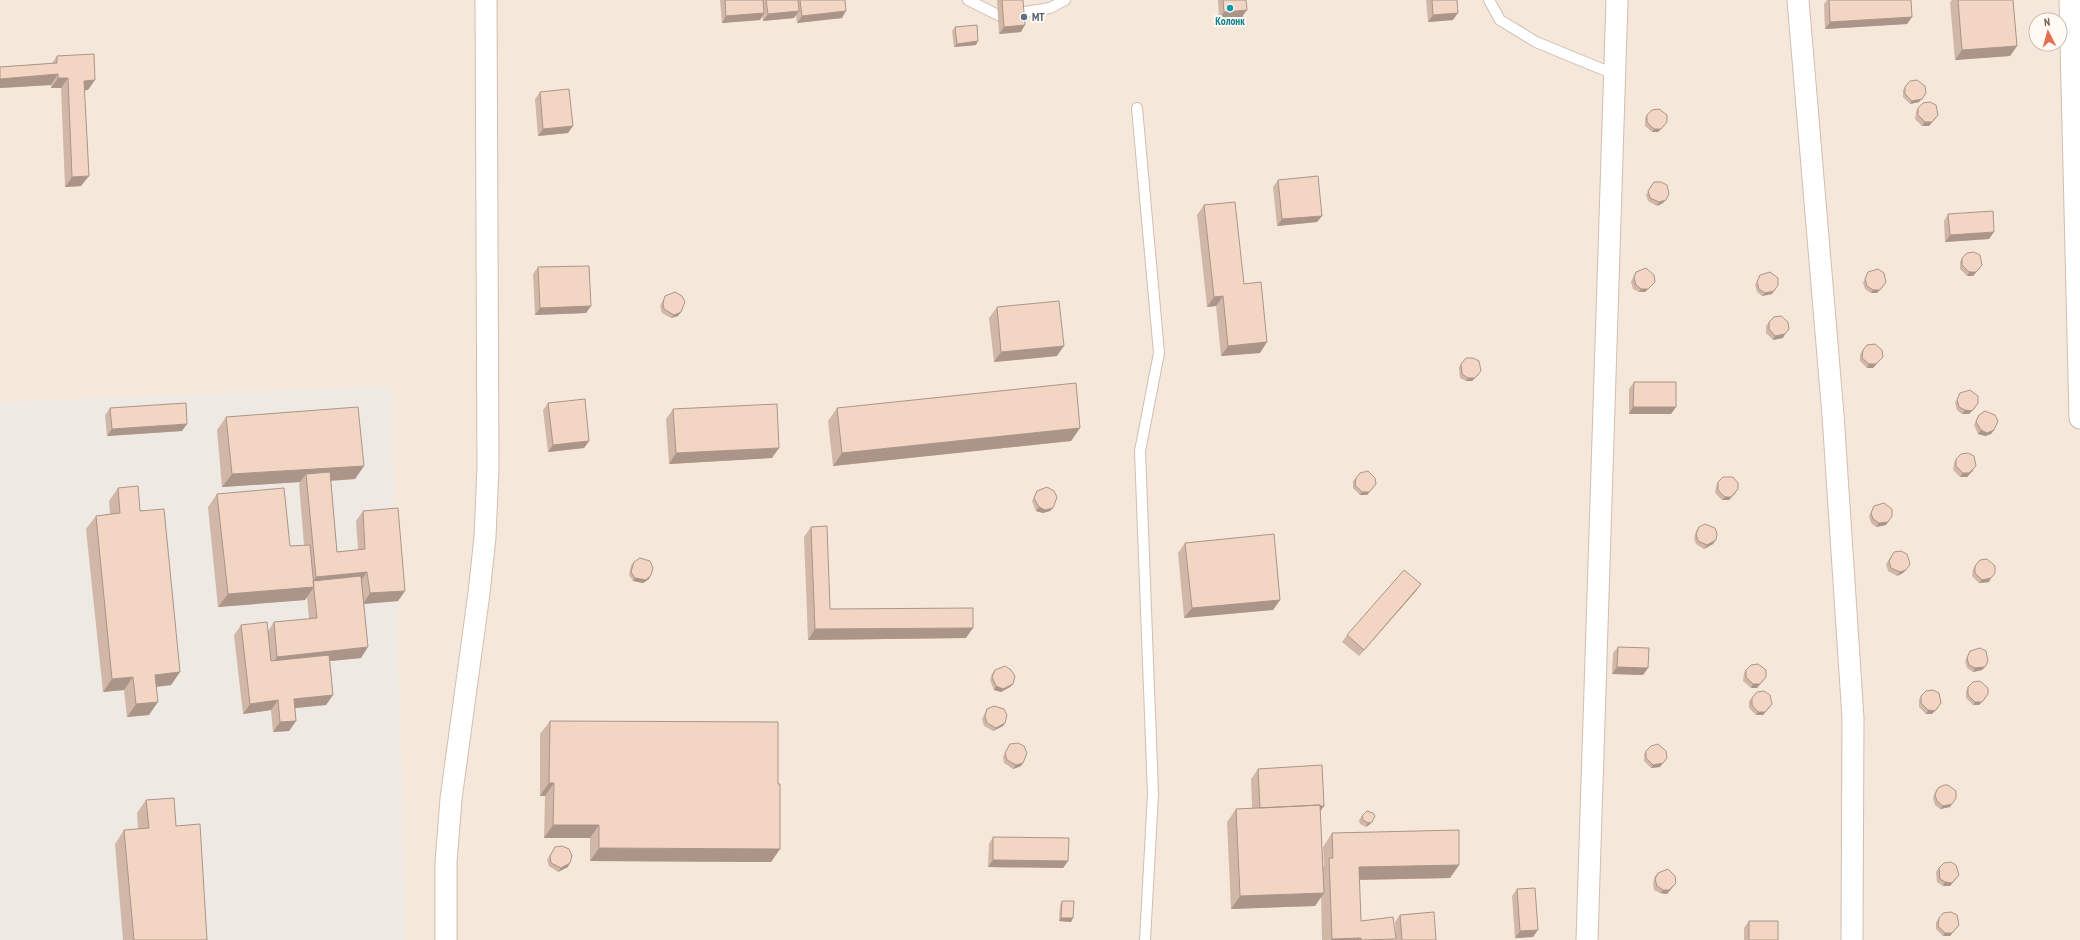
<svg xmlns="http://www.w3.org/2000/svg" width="2080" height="940" viewBox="0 0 2080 940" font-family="'PT Sans Narrow',sans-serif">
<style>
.residential{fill:#f5e8da;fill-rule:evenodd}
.industrial{fill:#efe9e4}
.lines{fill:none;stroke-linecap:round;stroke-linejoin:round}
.service-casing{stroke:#d1beb0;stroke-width:12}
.minor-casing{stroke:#d1beb0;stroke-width:23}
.service{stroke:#fff;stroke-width:10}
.minor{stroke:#fff;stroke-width:21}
.wall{fill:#d1b7a8}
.shaded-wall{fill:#aa9588}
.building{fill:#f3d5c3;stroke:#aa9588}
.culture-dot{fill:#0f9aa8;stroke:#fffaf3;stroke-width:1.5}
.service-dot{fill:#5c6f8a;stroke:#fffaf3;stroke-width:1.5}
.labels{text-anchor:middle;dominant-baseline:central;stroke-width:4;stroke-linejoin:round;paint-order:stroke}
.service-label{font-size:11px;font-weight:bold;fill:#4e5e75;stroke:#fffaf3;text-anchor:start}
.culture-label{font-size:11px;font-weight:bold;fill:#0d838f;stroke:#fffaf3}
</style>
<rect width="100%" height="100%" fill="#fdf6ec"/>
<path class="residential" d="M0,0h2080v940h-2080zM2036,20h24v24h-24z"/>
<path class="industrial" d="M391,386l15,554h-406v-538z"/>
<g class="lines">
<g class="service-casing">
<path id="service" d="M968,0l30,15
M1489,0l11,20 36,22 78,32
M1019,13l31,-5 15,-8
M1137,108l22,245 -19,98 13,343 -8,146"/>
</g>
<g class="minor-casing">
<path id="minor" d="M1798,0l35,415 20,303 -1,222
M2070,0l10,418
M446,940v-78l5,-63 28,-206 6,-56 3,-69 -2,-468
M1587,940l30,-940"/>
</g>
<use href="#service" class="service"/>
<use href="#minor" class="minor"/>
</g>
<path class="wall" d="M720,0h125l-3,18 -45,5 -1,-8 -2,3 -31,3 -1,-5 -2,4 -38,3z
M997,0h26l-2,32 -22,2z
M1218,0h28l-4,17 -23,1z
M1426,0h31l-4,20 -25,2z
M1827,0h84l1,17 -5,7 -82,5 -1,-25z
M1952,0h61l4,46 -7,10 -55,4 -5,-58z
M955,27l21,18 -22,2 -2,-16z
M57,56l31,34h-4l-3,96 -16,1 -4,-99h-10v-3l-51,3v-21l52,-4z
M1905,87l14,15 -9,2 -7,-7v-7z
M540,92l28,41 -30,3 -3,-37z
M1918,108l18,10 -7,8h-7l-7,-7 1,-7z
M1647,115l18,10 -7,7h-6l-7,-6v-8z
M1278,180l44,36 -5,6 -40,4 -4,-39z
M1654,182l9,21 -6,3 -9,-5 -2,-6z
M1204,205l40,79 23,58 -7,11 -39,3 -5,-50 -9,1 -10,-92z
M1948,214l41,25 -44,3 -1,-21z
M1962,258l18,10 -7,8h-6l-7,-7v-7z
M538,267l53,39 -5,7 -51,2 -2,-41z
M1636,272l19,10 -10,10h-6l-6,-3 -2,-7 3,-7z
M1868,272l16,14 -7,7h-6l-6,-4 -2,-6 3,-7z
M1760,275l12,19 -10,2 -5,-4 -2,-7z
M665,296l13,20 -7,2 -9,-5 -2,-7z
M997,307l60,49 -63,6 -5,-44z
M1769,322l14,16 -10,2 -7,-7v-7z
M1863,350l17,10 -7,8h-6l-7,-7v-7z
M1461,364l18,10 -7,7h-6l-6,-3 -1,-11z
M1634,382l42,25 -5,7h-42v-25z
M1960,393l16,14 -7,7h-7l-5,-4 -2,-7z
M548,403l41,38 -5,7 -36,4 -5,-42z
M110,408l72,23 -75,5 -2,-21z
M837,408l243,20 -9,13 -238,25 -5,-45z
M673,409l99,49 -103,6 -3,-45z
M1979,415l15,15 -3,4 -6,2 -7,-2 -4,-9 3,-7z
M226,417l138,49 -9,13 -24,2 6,71 21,-2 -2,-29 7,-10 42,80 -7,10 -34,3 -3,54 -31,3 3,34 -7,10 -31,3 1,13 -7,10 -16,1 -2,-22 -28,4 -9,-79 7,-10 27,6 6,-9 35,-3 -2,-22 -2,3 -87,7 -10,-100 9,-13 73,52 14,-1 -5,-61 1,-2 -78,5 -5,-57z
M1956,459l18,11 -7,7h-7l-7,-7 1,-7z
M1356,478l17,10 -6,7h-7l-7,-7v-7z
M1718,482l18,11 -7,7h-7l-7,-7 1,-7z
M118,488l22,23 40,161 -9,13 -15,2 -7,28 -22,2 -3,-27 -21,2 -17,-163 10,-13 14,-2 -1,-13z
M1037,491l13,20 -7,2 -7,-2 -4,-10z
M1874,506l12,19 -10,2 -5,-4 -2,-7z
M811,527l19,82 136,29 -158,2 -4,-103z
M1699,527l14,17 -9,5 -8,-5 -2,-6 2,-7z
M1185,543l95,57 -7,10 -89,8 -6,-65z
M1894,552l9,21 -6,3 -9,-5 -2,-7z
M634,562l15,17 -6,4 -10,-2 -4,-6 2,-10z
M1975,566l14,16 -10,1 -7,-7 1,-7z
M1421,584l-5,7 -57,65 -17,-14 5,-7z
M1618,647l25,28 -31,-1 1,-21z
M1970,651l12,19 -9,2 -6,-4 -2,-7z
M995,670l18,14 -3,3 -9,5 -7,-2 -4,-10 2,-6z
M1746,670l18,10 -7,8h-6l-8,-7 1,-8z
M1968,687l18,11 -7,7h-6l-7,-7v-7z
M1921,696l18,11 -7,7h-6l-7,-7v-7z
M1752,698l20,6 -9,11h-7l-7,-7v-7z
M987,709l18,14 -2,3 -10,5 -9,-5 -2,-7z
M550,721l228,63 2,65 -9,13 -181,-1v-23h-46l1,-42h-5v-62z
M1010,744l13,19 -2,3 -8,3 -9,-6 -1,-6z
M1646,751l14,16 -9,1 -7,-7v-7z
M1258,769l66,37 -4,5 3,56 1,-1 -1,-19 9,-14 127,32 -9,13 -91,2 2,41 34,19h-73l-1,-43 -6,9 -84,3 -4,-87 9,-13 16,-1 -1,-29z
M1938,788l12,19 -10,2 -5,-4 -2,-7 2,-6z
M146,800l30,26 31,114h-84l-8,-96 9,-14 14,-1 -1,-16z
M1362,816h13l-6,9 -3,2 -6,-3 -1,-4z
M993,837l75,24 -5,7 -75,-1 1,-23z
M555,847l13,20 -10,5 -9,-6 -2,-6z
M1939,868l17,11 -6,7h-7l-6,-4 -1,-10z
M1658,873l18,10 -9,11 -7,-1 -6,-3 -1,-7 2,-7z
M1517,889l16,48 -18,1 -3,-42z
M1062,901l11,17 -2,4 -12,-1 1,-16z
M1400,915l36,25h-40l-1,-18z
M1939,918l20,7 -9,11h-7l-7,-7v-7z
M1749,921l29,19h-34v-12z"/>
<path class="shaded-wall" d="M1247,10l-5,7 -23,1 5,-6z
M799,11l-5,7 -31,3 5,-7z
M846,11l-4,7 -45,5 5,-7z
M764,13l-4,7 -38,3 4,-7z
M1458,13l-5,7 -25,2 5,-7z
M1912,17l-5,7 -82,5 5,-7z
M1025,25l-4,7 -22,2 5,-7z
M978,41l-2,4 -22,2 3,-3z
M2017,46l-7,10 -55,4 7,-10z
M58,74l-7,11 -51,3v-9z
M58,78h10l-7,10h-10z
M95,80l-7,10 -11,1 7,-10z
M1922,99l-3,3 -9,2 2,-3z
M1938,115l-9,11h-7l3,-4z
M1667,122l-9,10h-6l2,-3z
M573,126l-5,7 -30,3 5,-7z
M89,176l-8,10 -16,1 7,-10z
M1666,200l-3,3 -6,3 2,-4z
M1322,216l-5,6 -40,4 5,-7z
M1994,232l-5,7 -44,3 5,-7z
M1982,265l-9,11h-6l2,-4z
M1655,282l-10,10h-6l2,-3z
M1886,282l-9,11h-6l2,-3z
M1774,291l-2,3 -10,2 3,-3z
M1223,296l-7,10 -9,1 7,-10z
M591,306l-5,7 -51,2 5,-7z
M681,312l-3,4 -7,2 3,-3z
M1785,334l-2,4 -10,2 2,-4z
M1267,342l-7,11 -39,3 7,-10z
M1064,346l-7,10 -63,6 7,-10z
M1883,357l-10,11h-6l2,-4z
M1481,371l-9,10h-6l2,-3z
M1978,403l-9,11h-7l3,-4z
M1633,407h43l-5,7h-42z
M187,424l-5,7 -75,5 5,-7z
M1080,428l-9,13 -238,25 9,-13z
M1981,430h13l-3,4 -6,2 -7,-2z
M589,441l-5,7 -36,4 5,-7z
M779,448l-7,10 -103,6 7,-11z
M364,466l-9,13 -48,3 -1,-8 -6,8 -78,5 10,-13z
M1976,466l-9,11h-7l3,-4z
M1376,484l-9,11h-7l2,-3z
M1738,489l-9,11h-7l3,-3z
M1039,507l14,1 -3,3 -7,2 -7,-2z
M1888,522l-2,3 -10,2 3,-4z
M1716,540l-3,4 -9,5 3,-4z
M1906,570l-3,3 -6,3 3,-4z
M367,572l-7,10 -46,5 -9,13 -87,7 10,-13 80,-7 8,-10z
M651,575l-2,4 -6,4 -10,-2 2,-3z
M1991,578l-2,4 -10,1 3,-3z
M1421,584l-5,7 -57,65 5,-6z
M405,591l-7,10 -35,3 7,-11z
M1280,600l-7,10 -89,8 8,-10z
M973,628l-7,10 -158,2 7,-11z
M368,647l-7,11 -91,9 7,-10z
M1617,667l31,1 -5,7 -31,-1z
M1985,667l-3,3 -9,2 2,-4z
M180,672l-9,13 -25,3 9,-13z
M133,677l-9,13 -21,2 9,-13z
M1766,677l-9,11h-6l2,-4z
M1013,684l-3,3 -9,5 -7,-2 2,-4z
M1988,694l-9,11h-6l2,-3z
M333,695l-7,10 -40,4 8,-10z
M278,700l-7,10 -28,4 7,-10z
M158,702l-9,13 -22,2 9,-13z
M1941,703l-9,11h-6l2,-4z
M1772,704l-9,11h-7l2,-3z
M296,721l-7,10 -16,1 7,-10z
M1005,723l-2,3 -10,5 3,-3z
M1023,763l-2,3 -8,3 3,-4z
M1663,763l-3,4 -9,1 2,-3z
M549,783h5l-9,13h-5z
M1952,804l-2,3 -10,2 3,-3z
M1324,806l-7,10 -57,-7z
M1372,822l-3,3 -3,2 2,-4z
M553,825h46l-9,13h-46z
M599,848l181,1 -9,13 -181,-1z
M993,860l75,1 -5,7 -75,-1z
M570,863l-2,4 -10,5 3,-4z
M1459,865l-9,13 -100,2 9,-13z
M1959,875l-9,11h-7l2,-4z
M1676,883l-9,11 -7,-1 3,-3z
M1324,893l-9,13 -84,3 9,-13z
M1061,918h12l-2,4 -12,-1z
M1959,925l-9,11h-7l2,-3z
M1538,930l-5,7 -18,1 5,-7z
M1361,938l-2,2h-28l1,-1z"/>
<path class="building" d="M725,0h38l1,13 -38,3z
M766,0h32l1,11 -31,3z
M800,0h45l1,11 -44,5z
M1002,0h21l2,25 -21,2z
M1223,0h23l1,10 -23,2z
M1432,0h25l1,13 -25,2z
M1829,0h82l1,17 -82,5z
M1958,0h55l4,46 -55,4z
M977,25l1,16 -21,3 -2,-17z
M94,54l1,26 -11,1 5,95 -17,1 -4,-99h-10v-4l-58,5v-12l57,-4v-7z
M1917,80l8,6 1,7 -4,6 -10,2 -7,-7v-7l5,-6z
M569,89l4,37 -30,3 -3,-37z
M1930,102l6,3 2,10 -6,7h-7l-7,-7v-7l5,-5z
M1659,109l8,6v7l-6,7h-7l-7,-7v-7l5,-5z
M1318,176l4,40 -40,3 -4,-39z
M1654,182h7l6,3 2,9 -3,6 -7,2 -9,-4 -2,-7z
M1235,202l9,82 17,-2 6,60 -39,4 -5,-50 -9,1 -10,-92z
M1993,211l1,21 -44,3 -2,-21z
M1974,252l6,3 2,10 -6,7h-7l-7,-7v-7l5,-5z
M589,266l2,40 -51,2 -2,-41z
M1646,268l8,7 1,7 -7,7h-7l-5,-4 -2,-7 2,-6z
M1878,269l6,4 2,9 -6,8h-7l-6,-4 -2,-7 3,-7z
M1770,272l8,6v7l-4,6 -9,2 -6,-4 -2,-7 3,-7z
M675,292l7,4 3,6 -4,10 -7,3 -10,-6 -1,-6 2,-7z
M1059,301l5,45 -63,6 -4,-45z
M1781,316l7,6 1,7 -4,5 -10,2 -6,-7v-7l5,-5z
M1875,344l7,6 1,7 -7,7h-7l-7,-6 1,-8 4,-5z
M1466,358h7l6,3 2,10 -6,7h-7l-6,-4 -1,-10z
M1634,382h42v25h-43z
M1076,383l4,45 -238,25 -5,-45z
M1970,390l8,6v7l-6,8 -7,-1 -6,-3 -2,-7 3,-7z
M585,399l4,42 -36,4 -5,-42z
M186,403l1,21 -75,5 -2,-21z
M777,404l2,44 -103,5 -3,-44z
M358,407l6,59 -132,8 -6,-57z
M1985,411l10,4 3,6 -4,9 -7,3 -6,-3 -5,-8 3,-7z
M1968,453l6,3 2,10 -7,7h-6l-7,-7v-7l5,-5z
M1368,471l7,7 1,6 -7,8h-7l-7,-7 1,-7 4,-5z
M330,472l7,80 28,-3 -2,-38 35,-3 7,83 -35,2 -3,-21 -51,5 -10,-103z
M1723,477h10l5,6v6l-7,8h-6l-7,-7v-8z
M138,486l2,25 24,-2 16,163 -25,3 3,27 -22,2 -3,-27 -21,2 -16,-163 24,-3 -2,-25z
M1047,487l7,4 3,6 -4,11 -8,2 -6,-3 -5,-9 3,-7z
M284,488l6,58 20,-1 4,42 -86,7 -11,-100z
M1884,503l8,6v7l-4,6 -9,1 -6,-4 -2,-6 3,-7z
M1705,524l10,4 2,6 -1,6 -9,5 -9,-4 -2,-7 3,-7z
M827,526l3,83 143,-1v20l-158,1 -4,-102z
M1274,534l6,66 -88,8 -7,-65z
M1901,551l6,3 3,10 -4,6 -6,2 -9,-4 -2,-7 5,-9z
M640,558l10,3 3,7 -2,7 -5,5 -11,-2 -4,-6 3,-10z
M1987,559l8,7v7l-4,5 -9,2 -7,-7v-7l5,-6z
M1404,570l17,14 -57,66 -17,-15z
M361,576l7,71 -91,10 -3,-35 43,-4 -4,-37z
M267,622l4,39 58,-6 4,40 -39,4 2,22 -16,1 -2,-22 -28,4 -9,-79z
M1618,647l31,1 -1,20 -31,-1z
M1980,648l6,3 2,10 -3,6 -10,1 -6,-3 -2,-7 3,-7z
M1758,664l8,6v7l-6,7h-7l-7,-7v-7l5,-5z
M1005,666l6,4 4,6 -2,8 -10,5 -7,-3 -4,-9 3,-7z
M1980,681l8,7v6l-6,8h-7l-7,-7v-8l5,-5z
M1933,690l6,3 2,10 -6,8 -7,-1 -7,-7v-7l5,-5z
M1764,691l6,4 2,9 -7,8h-7l-6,-7v-7l5,-6z
M994,706l10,3 3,6 -2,8 -9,5 -9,-5 -2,-7 2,-7z
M550,721l228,1v62h2v65l-181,-1v-23h-46l1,-42h-5z
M1018,743l6,3 3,7 -4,10 -7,2 -9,-5 -2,-7 5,-9z
M1658,744l8,7 1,7 -4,5 -10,2 -7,-7v-7l5,-5z
M1322,765l2,41h-4v-1l-60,3 -2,-39z
M1944,785h4l8,6v7l-4,6 -9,2 -6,-5 -2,-6 3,-7z
M174,798l2,28 24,-2 7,116h-73l-10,-110 25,-2 -3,-28z
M1320,805l4,88 -84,3 -4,-87z
M1367,811l6,2 2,3 -3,6 -4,1 -5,-3 -1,-4z
M1459,830v35l-100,2 2,54 32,-4 3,22 -35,1v-2l-29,1 -3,-81h4l-1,-25z
M993,837l76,1 -1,23 -75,-1z
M562,846l7,3 3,7 -2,7 -9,5 -10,-5 -1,-7 5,-9z
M1951,862l5,3 3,10 -7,8 -7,-1 -5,-3 -1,-11 5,-5z
M1668,869l7,7 1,7 -7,7h-6l-6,-4 -2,-7 3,-6z
M1535,888l3,42 -18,1 -3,-42z
M1062,901h12l-1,17h-12z
M1434,912l2,28h-34l-2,-25z
M1951,912l6,3 2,10 -7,8h-7l-7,-7 1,-8 4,-5z
M1749,921h29v19h-29z"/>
<circle class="culture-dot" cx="1230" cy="8" r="4"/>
<circle class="service-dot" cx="1024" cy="17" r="4"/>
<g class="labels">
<g class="service-label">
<text x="1032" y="17">MT</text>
</g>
<g class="culture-label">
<text x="1230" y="21">Колонк</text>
</g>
</g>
<g transform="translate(2048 32) rotate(354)"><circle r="19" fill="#fffaf3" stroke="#cabbb1"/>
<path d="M0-3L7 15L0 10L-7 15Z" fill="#e76f51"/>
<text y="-6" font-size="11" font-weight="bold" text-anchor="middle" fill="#7a5c4d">N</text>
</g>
</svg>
